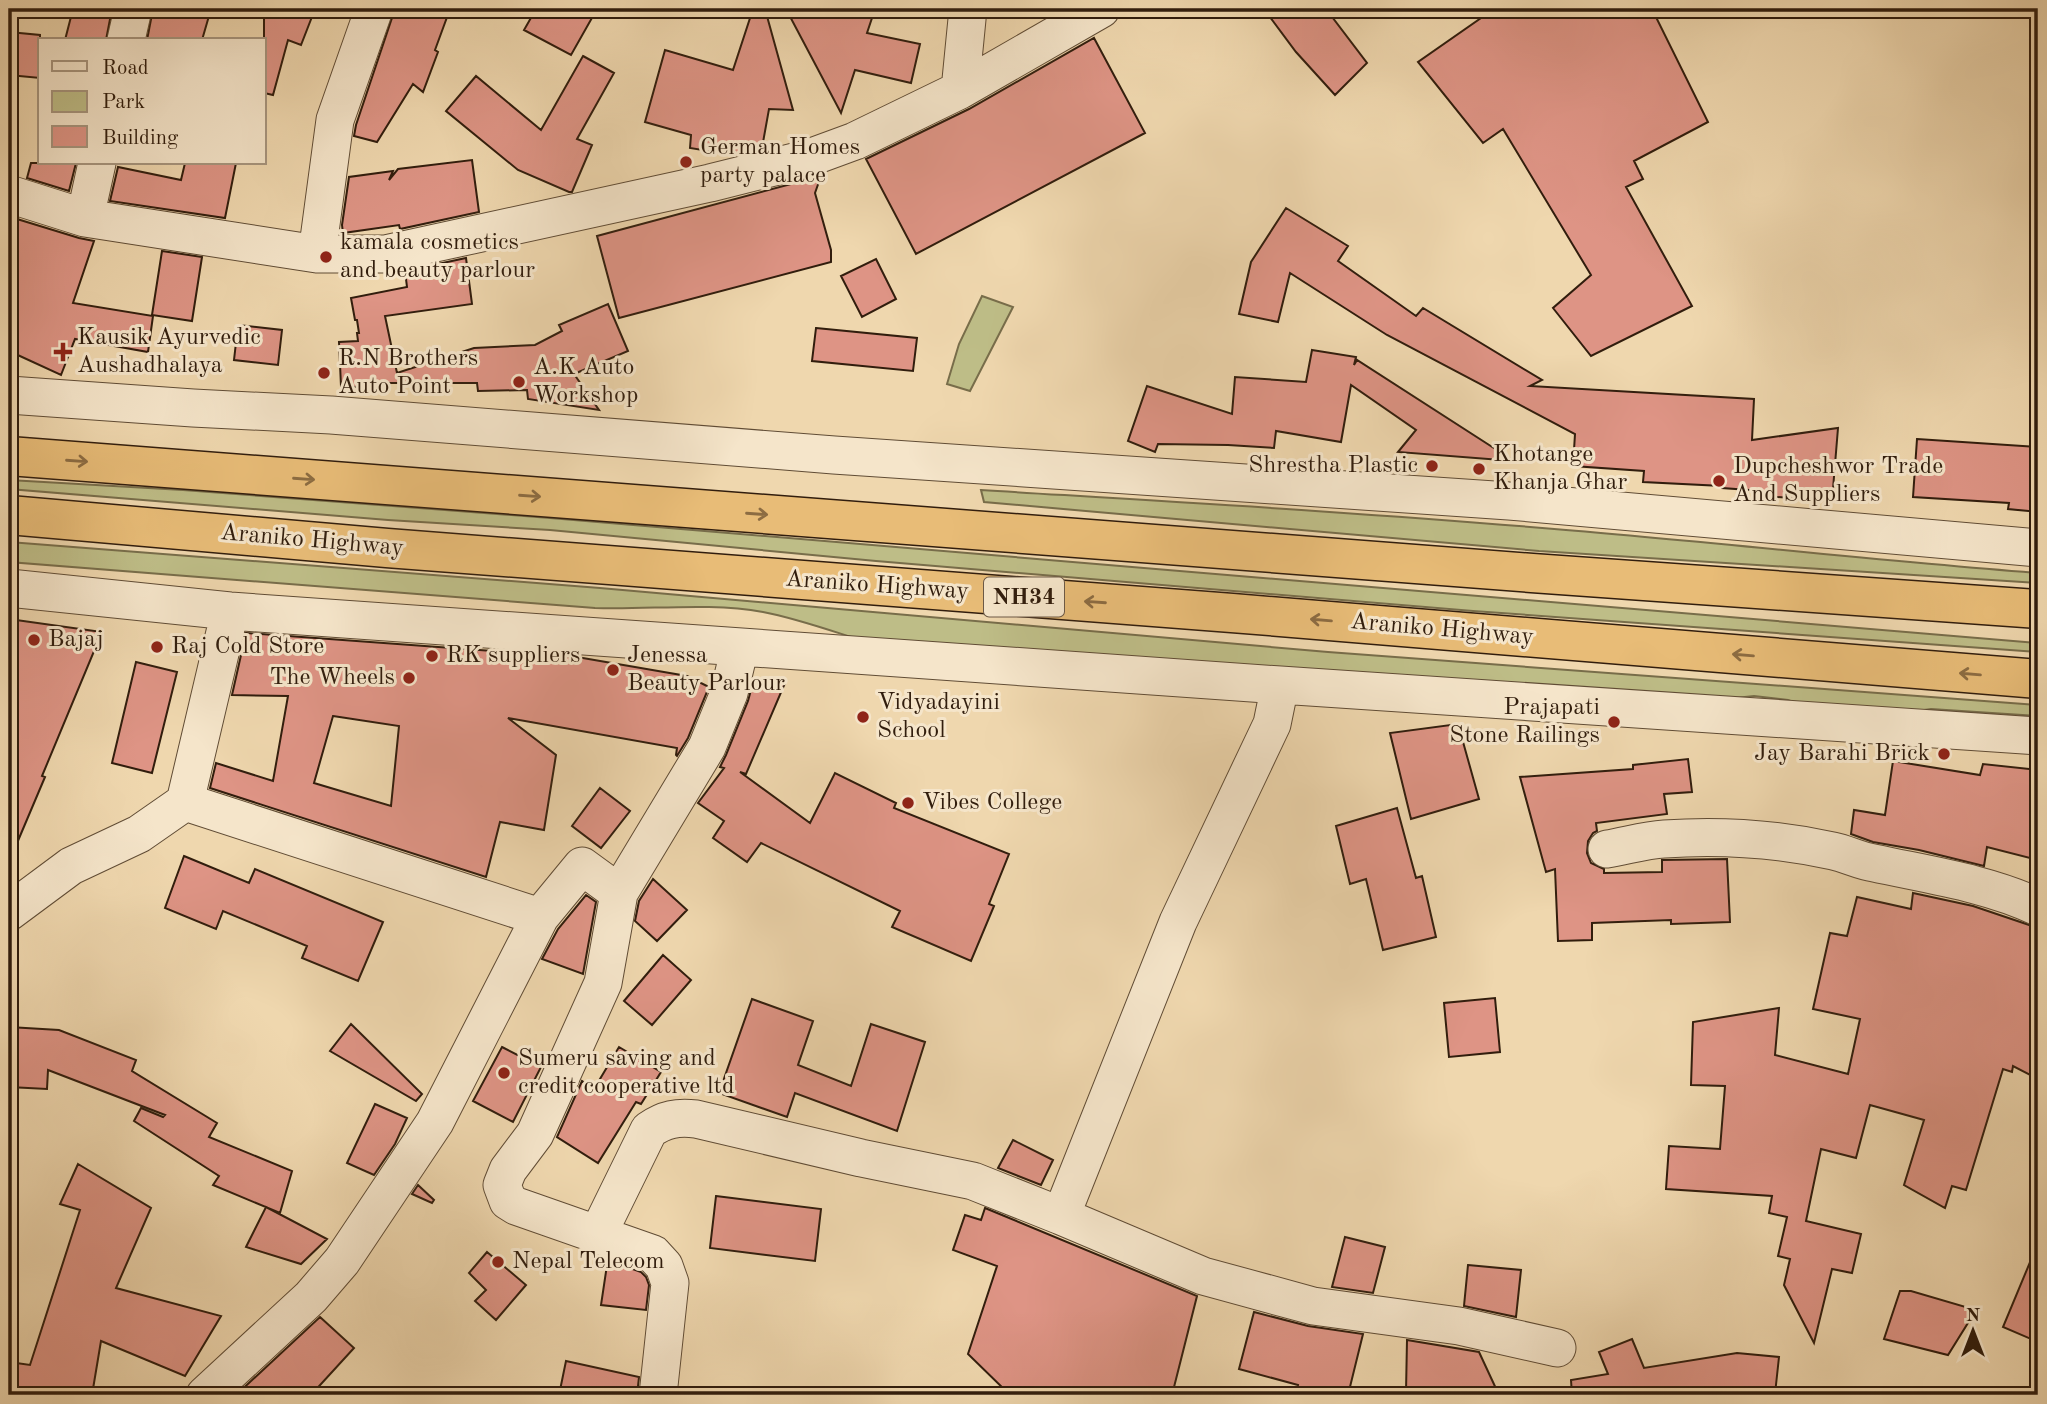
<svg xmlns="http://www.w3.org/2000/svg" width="2047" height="1404" viewBox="0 0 2047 1404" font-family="'Old Standard TT',serif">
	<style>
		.green { fill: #bebd87; stroke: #786d4a; stroke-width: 2 }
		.building { fill: #de9485; stroke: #311d0d; stroke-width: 2; fill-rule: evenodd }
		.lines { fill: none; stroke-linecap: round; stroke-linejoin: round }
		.minor-casing { stroke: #604c35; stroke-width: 39 }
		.highway-casing { stroke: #311d0d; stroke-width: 41 }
		.minor { stroke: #f5e5ca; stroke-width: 37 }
		.highway { stroke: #e8bc77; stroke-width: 38 }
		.oneway { stroke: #8c6c42 }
		.poi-dot { fill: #8f2418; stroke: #f5e5ca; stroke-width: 2.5 }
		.labels { text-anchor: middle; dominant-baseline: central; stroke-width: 6; stroke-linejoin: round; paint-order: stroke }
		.shield { fill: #f5e5ca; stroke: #6c5946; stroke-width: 2 }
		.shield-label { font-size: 23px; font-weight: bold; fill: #311d0d }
		.poi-label { font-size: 24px; fill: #311d0d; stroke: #f5e5ca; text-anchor: start }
		.street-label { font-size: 24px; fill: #311d0d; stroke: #f5e5ca }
	</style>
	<rect width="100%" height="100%" fill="#efd7ae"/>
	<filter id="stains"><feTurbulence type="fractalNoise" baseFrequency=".00286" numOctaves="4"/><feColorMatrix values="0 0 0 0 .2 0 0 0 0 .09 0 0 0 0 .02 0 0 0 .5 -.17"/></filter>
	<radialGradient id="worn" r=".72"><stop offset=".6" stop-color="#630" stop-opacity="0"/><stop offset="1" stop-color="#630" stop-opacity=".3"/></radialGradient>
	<path class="green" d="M 982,296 L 1013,307 L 970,391 L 947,384 L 959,344 Z
		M 9,480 L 183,490 L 550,518 L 2038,643 L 2038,652 L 1473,611 L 876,561 L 550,530 L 388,520 L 9,489 Z
		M 981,490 C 1176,502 1371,513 1566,530 C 1724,543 1881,561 2038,573 L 2038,583 L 1539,551 L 984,502 Z
		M 9,542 L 600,588 L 1328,652 L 2038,705 L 2038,716 L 1931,709 L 1890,715 L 1815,710 L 1788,700 L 1754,696 L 1699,702 L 873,644 C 837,633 800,619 763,612 C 708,602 650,610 595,608 L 9,562 Z"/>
	<path class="building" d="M 73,9 L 112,9 L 106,40 L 65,40 Z
		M 153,9 L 211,9 L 202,40 L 147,40 Z
		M 264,9 L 315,9 L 301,45 L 288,40 L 273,95 L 264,93 Z
		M 395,9 L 450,9 L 435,50 L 438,52 L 423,92 L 413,84 L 377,142 L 354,136 L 356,125 Z
		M 536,9 L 597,9 L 571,55 L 524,30 Z
		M 753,9 L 765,9 L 793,110 L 769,109 L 762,148 L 733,155 L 690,148 L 691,135 L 645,122 L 665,50 L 733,70 Z
		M 786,9 L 875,9 L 867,33 L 920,44 L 911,83 L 855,70 L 841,113 Z
		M 1264,9 L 1326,9 L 1367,63 L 1335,95 L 1296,52 Z
		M 1494,9 L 1652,9 L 1708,122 L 1634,161 L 1643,179 L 1626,187 L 1692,306 L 1591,356 L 1553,308 L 1591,275 L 1503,129 L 1483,143 L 1418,62 Z
		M 9,32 L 40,35 L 40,78 L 9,75 Z
		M 1094,38 L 1145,133 L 916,254 L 866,159 L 969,109 Z
		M 583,56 L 614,73 L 577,139 L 592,145 L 572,192 L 569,192 L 518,170 L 446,111 L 476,76 L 541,130 Z
		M 472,160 L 479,212 L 400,229 L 399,225 L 343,233 L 342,225 L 349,177 L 393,171 L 389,180 L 398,169 Z
		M 31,163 L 76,163 L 69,191 L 27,178 Z
		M 185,163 L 236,163 L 225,218 L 110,201 L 118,167 L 181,180 Z
		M 821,176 L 815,193 L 831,250 L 831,262 L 619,318 L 597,236 Z
		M 1286,208 L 1348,246 L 1338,261 L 1416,316 L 1423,308 L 1542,380 L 1530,386 L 1754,399 L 1752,440 L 1838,428 L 1832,501 L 1764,496 L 1763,491 L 1722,488 L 1722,486 L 1643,482 L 1644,471 L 1573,466 L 1575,434 L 1387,335 L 1290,273 L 1278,322 L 1239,314 L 1251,262 Z
		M 17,219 L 79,238 L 94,241 L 73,303 L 153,316 L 148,352 L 75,339 L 61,375 L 9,351 L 9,252 Z
		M 162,251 L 202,257 L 192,321 L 152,315 Z
		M 466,258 L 472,304 L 385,316 L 397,373 L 474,348 L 535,345 L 562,331 L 559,325 L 608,304 L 628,351 L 574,374 L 599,410 L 528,399 L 527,390 L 478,391 L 477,383 L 388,383 L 388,389 L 341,386 L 339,342 L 358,341 L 357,333 L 359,333 L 357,320 L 355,320 L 351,298 L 407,287 L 405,271 Z
		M 876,259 L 896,299 L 862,317 L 841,276 Z
		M 238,325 L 282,330 L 278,365 L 234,360 Z
		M 816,328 L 917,338 L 913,371 L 812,361 Z
		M 1312,350 L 1356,357 L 1354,365 L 1357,360 L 1514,461 L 1398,452 L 1416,430 L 1351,385 L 1341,442 L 1276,431 L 1274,448 L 1228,445 L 1158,444 L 1155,452 L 1128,441 L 1147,386 L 1232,414 L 1235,377 L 1306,382 Z
		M 1917,439 L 2038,447 L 2038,512 L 2008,509 L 2009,503 L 1913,497 Z
		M 9,619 L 102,632 L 42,776 L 45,777 L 9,862 Z
		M 246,633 L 577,657 L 687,676 L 709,687 L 688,738 L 677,756 L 676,755 L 677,748 L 508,718 L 556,755 L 544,830 L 500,822 L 486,877 L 210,788 L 216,763 L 273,781 L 288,696 L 232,695 ZM 333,716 L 399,726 L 391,806 L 314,783 Z
		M 136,662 L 177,672 L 152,773 L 112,763 Z
		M 754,679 L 785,683 L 746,774 L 740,772 L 810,823 L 835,773 L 896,803 L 894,808 L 1009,854 L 989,904 L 994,906 L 971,961 L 892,927 L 900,911 L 761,843 L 747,862 L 713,838 L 724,821 L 698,803 L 724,768 L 720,767 L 726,755 L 748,701 Z
		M 1458,724 L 1479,799 L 1411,819 L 1390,733 Z
		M 1688,759 L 1692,792 L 1664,794 L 1667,814 L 1596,823 L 1597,831 L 1593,833 L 1588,841 L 1587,853 L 1591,863 L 1604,869 L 1604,873 L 1662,872 L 1662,860 L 1727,859 L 1730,922 L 1671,924 L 1671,920 L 1592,923 L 1592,940 L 1558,941 L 1555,869 L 1546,872 L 1520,777 L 1633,769 L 1633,765 Z
		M 1893,761 L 1980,775 L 1983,764 L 2038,770 L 2038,860 L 1987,847 L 1984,866 L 1919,850 L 1873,842 L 1851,834 L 1854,810 L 1885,815 Z
		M 600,788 L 630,811 L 601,848 L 572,826 Z
		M 1397,808 L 1416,878 L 1422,876 L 1436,937 L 1383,950 L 1366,879 L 1350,884 L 1336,826 Z
		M 184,856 L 249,883 L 255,869 L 383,922 L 358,981 L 302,958 L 307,946 L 223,911 L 216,929 L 165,908 Z
		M 653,879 L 687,910 L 657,941 L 635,921 L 639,901 Z
		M 1913,893 L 1973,906 L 2038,928 L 2038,1079 L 2013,1066 L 2012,1072 L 2003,1069 L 1966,1190 L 1952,1186 L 1945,1208 L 1904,1185 L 1924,1120 L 1870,1105 L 1856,1158 L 1821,1149 L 1806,1221 L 1861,1234 L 1852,1273 L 1832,1269 L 1814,1343 L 1784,1285 L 1790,1259 L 1778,1256 L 1787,1217 L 1769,1213 L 1772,1196 L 1666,1189 L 1669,1146 L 1720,1149 L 1725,1086 L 1691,1085 L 1693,1022 L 1779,1008 L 1775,1055 L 1848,1074 L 1860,1019 L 1813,1009 L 1830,933 L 1847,936 L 1857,897 L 1911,909 Z
		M 586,895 L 596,902 L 583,974 L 542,959 L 558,929 Z
		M 663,955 L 691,980 L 652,1025 L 624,1001 Z
		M 1495,998 L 1500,1052 L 1449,1057 L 1444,1003 Z
		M 752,999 L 813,1021 L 798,1065 L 851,1086 L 871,1024 L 925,1042 L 897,1131 L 795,1093 L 787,1117 L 719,1093 Z
		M 351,1024 L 422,1094 L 416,1101 L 330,1051 Z
		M 9,1027 L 59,1030 L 136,1060 L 132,1071 L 217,1123 L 209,1137 L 292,1171 L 280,1213 L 213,1185 L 219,1176 L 134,1121 L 141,1108 L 163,1117 L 165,1115 L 48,1070 L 47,1089 L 9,1087 Z
		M 502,1047 L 541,1067 L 513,1122 L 473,1101 Z
		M 619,1047 L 661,1072 L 641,1104 L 636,1102 L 598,1163 L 557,1137 L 582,1081 L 594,1089 Z
		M 375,1104 L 407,1118 L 395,1144 L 374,1175 L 347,1163 Z
		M 1013,1140 L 1053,1160 L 1041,1185 L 998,1168 Z
		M 78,1164 L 151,1208 L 116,1288 L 221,1316 L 185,1376 L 101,1341 L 92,1395 L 9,1395 L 9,1362 L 30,1365 L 80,1210 L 60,1204 Z
		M 418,1185 L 434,1200 L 432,1203 L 412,1194 Z
		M 716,1196 L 821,1209 L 815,1261 L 710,1248 Z
		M 266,1207 L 327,1239 L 301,1264 L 246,1247 Z
		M 985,1208 L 1197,1296 L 1172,1395 L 1010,1395 L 968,1354 L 997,1266 L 953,1250 L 965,1215 L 981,1220 Z
		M 1345,1237 L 1385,1247 L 1373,1293 L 1332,1287 Z
		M 2038,1243 L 2038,1342 L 2003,1327 Z
		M 487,1252 L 526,1285 L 496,1320 L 475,1301 L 486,1290 L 469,1273 Z
		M 607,1265 L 627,1267 L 641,1272 L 646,1277 L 649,1285 L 646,1310 L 601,1305 Z
		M 1468,1265 L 1521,1270 L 1516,1317 L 1464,1306 Z
		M 1900,1291 L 1911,1291 L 1976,1310 L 1948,1355 L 1884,1339 Z
		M 1254,1312 L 1308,1326 L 1363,1334 L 1348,1395 L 1296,1395 L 1298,1385 L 1239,1369 Z
		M 320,1317 L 354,1348 L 311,1395 L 236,1395 Z
		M 1632,1339 L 1644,1368 L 1737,1353 L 1779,1357 L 1775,1394 L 1714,1388 L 1669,1395 L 1572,1395 L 1571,1380 L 1608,1374 L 1599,1352 Z
		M 1407,1340 L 1479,1352 L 1499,1395 L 1406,1392 Z
		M 566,1361 L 639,1377 L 637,1395 L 559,1395 Z"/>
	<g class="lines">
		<g class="minor-casing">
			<path id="minor" d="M 126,40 L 133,9
				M 960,90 L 968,9
				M 9,194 L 85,218 L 317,254 L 385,254 L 710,183 L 806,159 L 855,141 L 960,90 L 1101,9
				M 85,218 L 97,163
				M 317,254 L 335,120 L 374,9
				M 9,395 L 193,408 L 331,415 L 834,455 L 1509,501 L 2038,548
				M 9,588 L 230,611 L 1280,685 L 2038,736
				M 1280,685 L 1272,724 L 1178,922 L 1061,1216 L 1203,1276 L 1313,1306 L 1459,1326 L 1557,1348
				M 185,802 L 540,917
				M 185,802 L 230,611
				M 1607,849 C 1626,846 1645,840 1664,839 C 1720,835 1778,839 1833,851 C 1847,854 1860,861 1874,863 C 1929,875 1987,883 2038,907
				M 619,893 L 603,983 L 535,1134 L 508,1170 L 502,1185 L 508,1201 L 516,1206 L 653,1254 L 664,1266 L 670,1283 L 658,1395
				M 9,912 L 71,866 L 139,834 L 185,802
				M 597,1236 L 649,1130 C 665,1119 677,1117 696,1119 L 861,1158 L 973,1181 L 1061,1216
				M 205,1395 L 311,1297 L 342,1261 L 435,1122 L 540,917 L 582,866 L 619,893 L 707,747 L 729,693 L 740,647"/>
		</g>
		<g class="highway-casing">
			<path id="highway" d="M 9,456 L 1532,573 L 2038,609
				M 9,515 L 387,548 L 1232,613 L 2038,679"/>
		</g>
		<use href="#minor" class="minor"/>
		<use href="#highway" class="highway"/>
	</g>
	<defs><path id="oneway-shaft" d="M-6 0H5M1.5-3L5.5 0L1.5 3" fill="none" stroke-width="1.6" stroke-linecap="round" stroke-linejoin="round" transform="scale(1.75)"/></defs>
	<g class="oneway">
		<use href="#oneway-shaft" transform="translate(77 461) rotate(4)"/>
		<use href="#oneway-shaft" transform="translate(304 479) rotate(4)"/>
		<use href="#oneway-shaft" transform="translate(530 496) rotate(4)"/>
		<use href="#oneway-shaft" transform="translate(757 514) rotate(4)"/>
		<use href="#oneway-shaft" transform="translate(1095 602) rotate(-176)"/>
		<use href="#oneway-shaft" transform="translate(1321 620) rotate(-175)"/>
		<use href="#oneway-shaft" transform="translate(1743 655) rotate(-175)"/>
		<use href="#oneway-shaft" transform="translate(1970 674) rotate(-175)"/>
	</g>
	<g class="poi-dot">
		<circle cx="686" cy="162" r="7"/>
		<circle cx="326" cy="257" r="7"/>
		<path d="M59.5 341.5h7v7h7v7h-7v7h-7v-7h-7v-7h7z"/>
		<circle cx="324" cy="373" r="7"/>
		<circle cx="519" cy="382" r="7"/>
		<circle cx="1432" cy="466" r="7"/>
		<circle cx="1479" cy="469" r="7"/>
		<circle cx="1719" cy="481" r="7"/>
		<circle cx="34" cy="640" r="7"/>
		<circle cx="157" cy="647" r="7"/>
		<circle cx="432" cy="656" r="7"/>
		<circle cx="613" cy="670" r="7"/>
		<circle cx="409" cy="678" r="7"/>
		<circle cx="863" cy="717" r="7"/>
		<circle cx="1614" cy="722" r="7"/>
		<circle cx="1944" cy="754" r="7"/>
		<circle cx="908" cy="803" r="7"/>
		<circle cx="504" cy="1073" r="7"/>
		<circle cx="498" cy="1262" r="7"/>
	</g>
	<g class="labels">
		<rect class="shield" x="984" y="577.5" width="80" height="39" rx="5"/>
		<g class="shield-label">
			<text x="1024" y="597">NH34</text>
		</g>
		<g class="poi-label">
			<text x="700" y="148">German Homes<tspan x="700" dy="28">party palace</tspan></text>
			<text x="340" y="243">kamala cosmetics<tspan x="340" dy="28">and beauty parlour</tspan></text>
			<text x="77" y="338">Kausik Ayurvedic<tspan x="77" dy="28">Aushadhalaya</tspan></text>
			<text x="338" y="359">R.N Brothers<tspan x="338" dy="28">Auto Point</tspan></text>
			<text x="533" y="368">A.K Auto<tspan x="533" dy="28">Workshop</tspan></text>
			<text x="1493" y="455">Khotange<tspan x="1493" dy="28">Khanja Ghar</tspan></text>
			<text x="1418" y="466" text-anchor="end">Shrestha Plastic</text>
			<text x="1733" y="467">Dupcheshwor Trade<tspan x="1733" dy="28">And Suppliers</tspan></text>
			<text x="48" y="640">Bajaj</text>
			<text x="171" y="647">Raj Cold Store</text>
			<text x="446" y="656">RK suppliers</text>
			<text x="627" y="656">Jenessa<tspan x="627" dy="28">Beauty Parlour</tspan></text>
			<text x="395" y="678" text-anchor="end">The Wheels</text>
			<text x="877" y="703">Vidyadayini<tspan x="877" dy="28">School</tspan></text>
			<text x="1600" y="708" text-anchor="end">Prajapati<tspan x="1600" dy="28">Stone Railings</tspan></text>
			<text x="1930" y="754" text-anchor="end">Jay Barahi Brick</text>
			<text x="922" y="803">Vibes College</text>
			<text x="518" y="1059">Sumeru saving and<tspan x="518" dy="28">credit cooperative ltd</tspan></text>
			<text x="512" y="1262">Nepal Telecom</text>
		</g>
		<g class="street-label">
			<text transform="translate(312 541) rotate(5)">Araniko Highway</text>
			<text transform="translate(877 586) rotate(4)">Araniko Highway</text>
			<text transform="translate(1442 630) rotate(5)">Araniko Highway</text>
		</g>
	</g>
	<rect width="2047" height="1404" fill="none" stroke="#efd7ae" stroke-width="35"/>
	<rect x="10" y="10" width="2026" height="1383" fill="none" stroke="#311d0d" stroke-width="3.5"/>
	<rect x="18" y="18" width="2012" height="1369" fill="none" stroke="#311d0d" stroke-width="2"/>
	<rect x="38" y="38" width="228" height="126" fill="#f5e5ca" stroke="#a7957e" stroke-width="2"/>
	<rect x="52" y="61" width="35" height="10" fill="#f5e5ca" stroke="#a7957e" stroke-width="2"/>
	<text x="102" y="74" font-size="21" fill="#311d0d">Road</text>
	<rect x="52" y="91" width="35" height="21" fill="#bebd87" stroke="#a7957e" stroke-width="2"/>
	<text x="102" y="108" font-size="21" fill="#311d0d">Park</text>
	<rect x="52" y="126" width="35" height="21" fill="#de9485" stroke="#a7957e" stroke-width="2"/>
	<text x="102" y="144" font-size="21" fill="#311d0d">Building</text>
	<g transform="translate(1973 1331)" stroke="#f5e5ca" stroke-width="5" paint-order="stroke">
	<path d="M0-5L12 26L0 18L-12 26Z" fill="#311d0d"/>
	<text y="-10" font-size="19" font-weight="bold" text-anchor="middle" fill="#311d0d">N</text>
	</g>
	<rect width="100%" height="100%" filter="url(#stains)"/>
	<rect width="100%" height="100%" fill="url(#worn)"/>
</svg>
